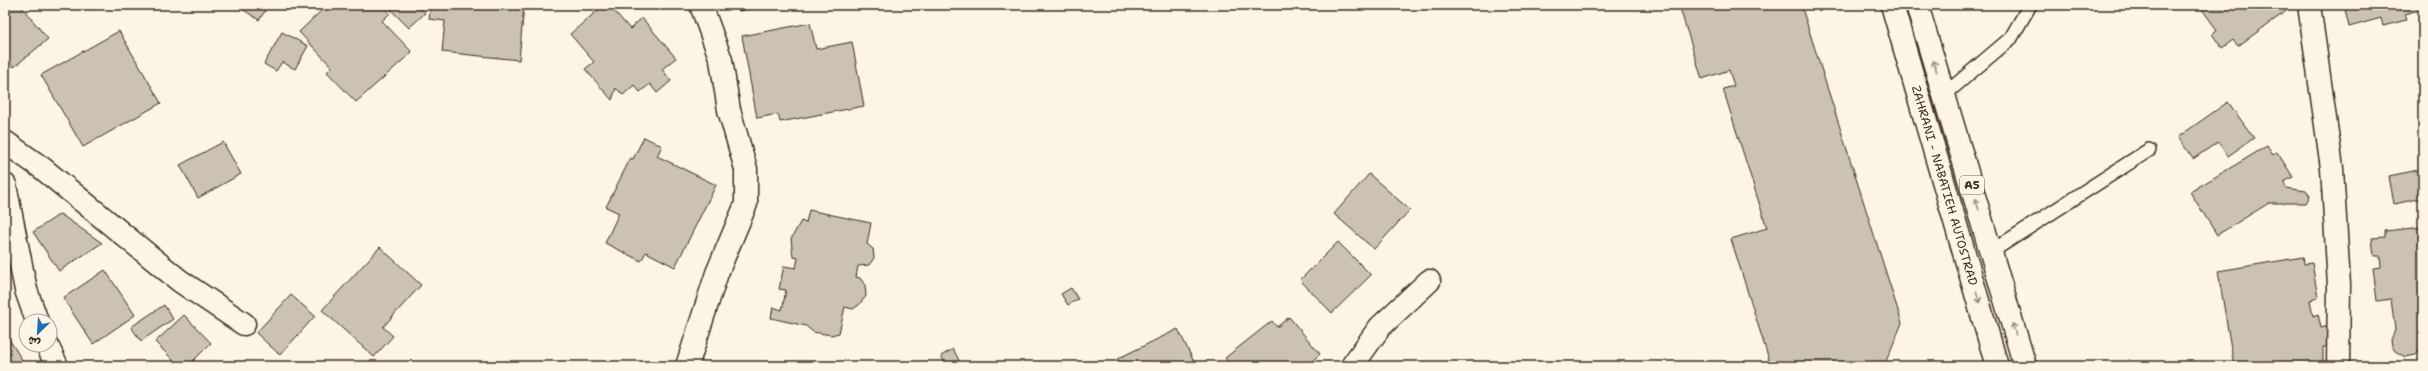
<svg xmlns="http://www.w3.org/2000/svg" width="2428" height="371" viewBox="0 0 2428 371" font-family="'Shantell Sans','Playpen Sans Arabic',sans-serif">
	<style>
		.building { fill: #ccc2b3; stroke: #3b2a1e }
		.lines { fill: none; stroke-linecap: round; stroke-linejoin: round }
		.lane-casing { stroke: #3b2a1e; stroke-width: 16 }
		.street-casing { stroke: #3b2a1e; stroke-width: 25 }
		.highway-casing { stroke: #3b2a1e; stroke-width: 25 }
		.lane { stroke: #fcf5e5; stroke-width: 13 }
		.street { stroke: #fcf5e5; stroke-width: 22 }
		.highway { stroke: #fcf5e5; stroke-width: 22 }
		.oneway { stroke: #9c9082 }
		.labels { text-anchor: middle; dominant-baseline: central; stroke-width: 3; stroke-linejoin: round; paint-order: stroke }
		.shield { fill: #fcf5e5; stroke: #75675a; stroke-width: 1 }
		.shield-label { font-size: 11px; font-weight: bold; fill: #3b2a1e }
		.street-label { font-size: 12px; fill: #3b2a1e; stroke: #fcf5e5 }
	</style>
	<rect width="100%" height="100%" fill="#fcf5e5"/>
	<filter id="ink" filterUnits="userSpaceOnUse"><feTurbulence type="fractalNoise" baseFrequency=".025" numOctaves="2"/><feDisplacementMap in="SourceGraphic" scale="8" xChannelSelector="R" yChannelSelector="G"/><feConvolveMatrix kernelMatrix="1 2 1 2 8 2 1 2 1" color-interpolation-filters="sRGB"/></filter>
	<g filter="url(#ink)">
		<path class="building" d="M 5,5 L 20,5 L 48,39 L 14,67 L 5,57 Z
			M 236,5 L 269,5 L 259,20 Z
			M 327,5 L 383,5 L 390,13 L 382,21 L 412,52 L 356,102 L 327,72 L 332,67 L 299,32 Z
			M 395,5 L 418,5 L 425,13 L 409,28 L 390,9 Z
			M 431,5 L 524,5 L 519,60 L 442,52 L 445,21 L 429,19 Z
			M 604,5 L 609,5 L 630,29 L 642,18 L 676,58 L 662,69 L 671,81 L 657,93 L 650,84 L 640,92 L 634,85 L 623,95 L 616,88 L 612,100 L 585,69 L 594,62 L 570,34 Z
			M 738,5 L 771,5 L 739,11 Z
			M 1679,5 L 1801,5 L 1902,323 L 1884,366 L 1771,366 L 1731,239 L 1767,228 L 1723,89 L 1734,86 L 1729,70 L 1702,79 Z
			M 2199,5 L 2286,5 L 2289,9 L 2238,46 L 2233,40 L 2222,48 L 2212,34 L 2217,30 Z
			M 2344,5 L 2423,5 L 2423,9 L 2404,14 L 2406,20 L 2383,26 L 2381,18 L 2349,27 Z
			M 810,23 L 816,49 L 852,42 L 864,106 L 780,122 L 778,114 L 757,118 L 742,36 Z
			M 119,31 L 161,103 L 83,147 L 41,75 Z
			M 282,32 L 308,46 L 295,69 L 282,62 L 276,71 L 264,64 Z
			M 2228,102 L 2254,138 L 2228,156 L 2218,142 L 2193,159 L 2178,137 Z
			M 644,137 L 662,146 L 657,156 L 716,185 L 675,267 L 646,252 L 641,261 L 605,243 L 619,213 L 606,207 L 628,163 L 631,158 L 633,159 Z
			M 223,142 L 241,174 L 198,198 L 180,165 Z
			M 2267,146 L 2273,155 L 2277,152 L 2293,177 L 2284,182 L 2286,188 L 2306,191 L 2310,196 L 2306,203 L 2269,203 L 2217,235 L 2190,192 Z
			M 2423,169 L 2423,198 L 2394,204 L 2389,176 Z
			M 1369,174 L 1410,210 L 1374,249 L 1334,214 Z
			M 809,210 L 871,223 L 867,244 L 873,249 L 874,258 L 869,265 L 858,266 L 856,277 L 860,278 L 865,285 L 866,296 L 859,305 L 853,309 L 845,307 L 839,333 L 831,335 L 813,332 L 806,326 L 771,318 L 773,307 L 782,310 L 786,290 L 779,289 L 784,266 L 796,268 L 798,258 L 793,257 L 791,239 L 801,221 L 806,223 Z
			M 60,214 L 102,243 L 59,271 L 33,232 Z
			M 2423,227 L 2423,347 L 2416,355 L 2405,357 L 2395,351 L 2392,346 L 2391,340 L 2395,330 L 2391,299 L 2377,301 L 2373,268 L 2381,267 L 2380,256 L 2374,256 L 2372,238 L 2385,237 L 2385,231 Z
			M 1338,242 L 1371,275 L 1332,313 L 1300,280 Z
			M 380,247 L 421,285 L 383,327 L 393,336 L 374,357 L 322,310 Z
			M 2303,257 L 2304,264 L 2312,263 L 2318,298 L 2310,300 L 2313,316 L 2318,314 L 2321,328 L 2328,326 L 2328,347 L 2323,347 L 2323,366 L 2234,366 L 2218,271 Z
			M 105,270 L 135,315 L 93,344 L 63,298 Z
			M 1071,288 L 1078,299 L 1068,305 L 1061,294 Z
			M 291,295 L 315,316 L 280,355 L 256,333 Z
			M 164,305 L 173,319 L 141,341 L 131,327 Z
			M 184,315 L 211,343 L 188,366 L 179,366 L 155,342 Z
			M 1289,317 L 1320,354 L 1306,366 L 1232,366 L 1225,358 L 1272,321 L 1277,327 Z
			M 1178,329 L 1195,364 L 1191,366 L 1121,366 L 1117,359 Z
			M 5,333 L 26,366 L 5,366 Z
			M 953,349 L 961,364 L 947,366 L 941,356 Z"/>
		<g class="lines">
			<g class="lane-casing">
				<path id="lane" d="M 1944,95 L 2011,38 L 2030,5
					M 1992,251 L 2149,150"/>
			</g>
			<g class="street-casing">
				<path id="street" d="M 2309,5 L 2332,168 L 2339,285 L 2338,366
					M 5,142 L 42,168 L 180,281 L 244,324
					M 5,185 L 26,290 L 37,321
					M 47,345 L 57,366
					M 687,366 L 717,273 L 746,204 L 746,169 L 729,110 L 721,60 L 701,5
					M 1352,366 L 1380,327 L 1429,281"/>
			</g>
			<g class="highway-casing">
				<g id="highway">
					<path id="s1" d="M 1892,5 L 1997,366"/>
					<path d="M 1917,5 L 2025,366"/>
				</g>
			</g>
			<use href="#lane" class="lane"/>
			<use href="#street" class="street"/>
			<use href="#highway" class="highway"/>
		</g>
		<defs><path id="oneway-shaft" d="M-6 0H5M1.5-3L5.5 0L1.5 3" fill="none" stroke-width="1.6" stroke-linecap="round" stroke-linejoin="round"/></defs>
		<g class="oneway">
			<use href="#oneway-shaft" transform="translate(1935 66) rotate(-106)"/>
			<use href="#oneway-shaft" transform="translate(1977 204) rotate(-107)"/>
			<use href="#oneway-shaft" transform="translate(1978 297) rotate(74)"/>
			<use href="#oneway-shaft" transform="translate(2014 329) rotate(-106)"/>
		</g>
	</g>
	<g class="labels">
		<rect class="shield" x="1960" y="176" width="24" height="18" rx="3"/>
		<g class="shield-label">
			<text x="1972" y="185">A5</text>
		</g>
		<g class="street-label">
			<text stroke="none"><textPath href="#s1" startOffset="188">ZAHRANI - NABATIEH AUTOSTRAD</textPath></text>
		</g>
	</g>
	<rect width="2428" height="371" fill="none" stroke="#fcf5e5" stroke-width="20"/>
	<rect x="10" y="10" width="2408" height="351" fill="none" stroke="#3b2a1e" stroke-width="1.5" filter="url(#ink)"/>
	<g transform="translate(38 333) rotate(205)"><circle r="19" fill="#fcf5e5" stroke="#afa495"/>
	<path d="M0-3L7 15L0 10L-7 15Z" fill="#1f6fb2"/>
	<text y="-6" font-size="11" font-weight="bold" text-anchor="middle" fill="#3b2a1e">ش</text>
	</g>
</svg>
